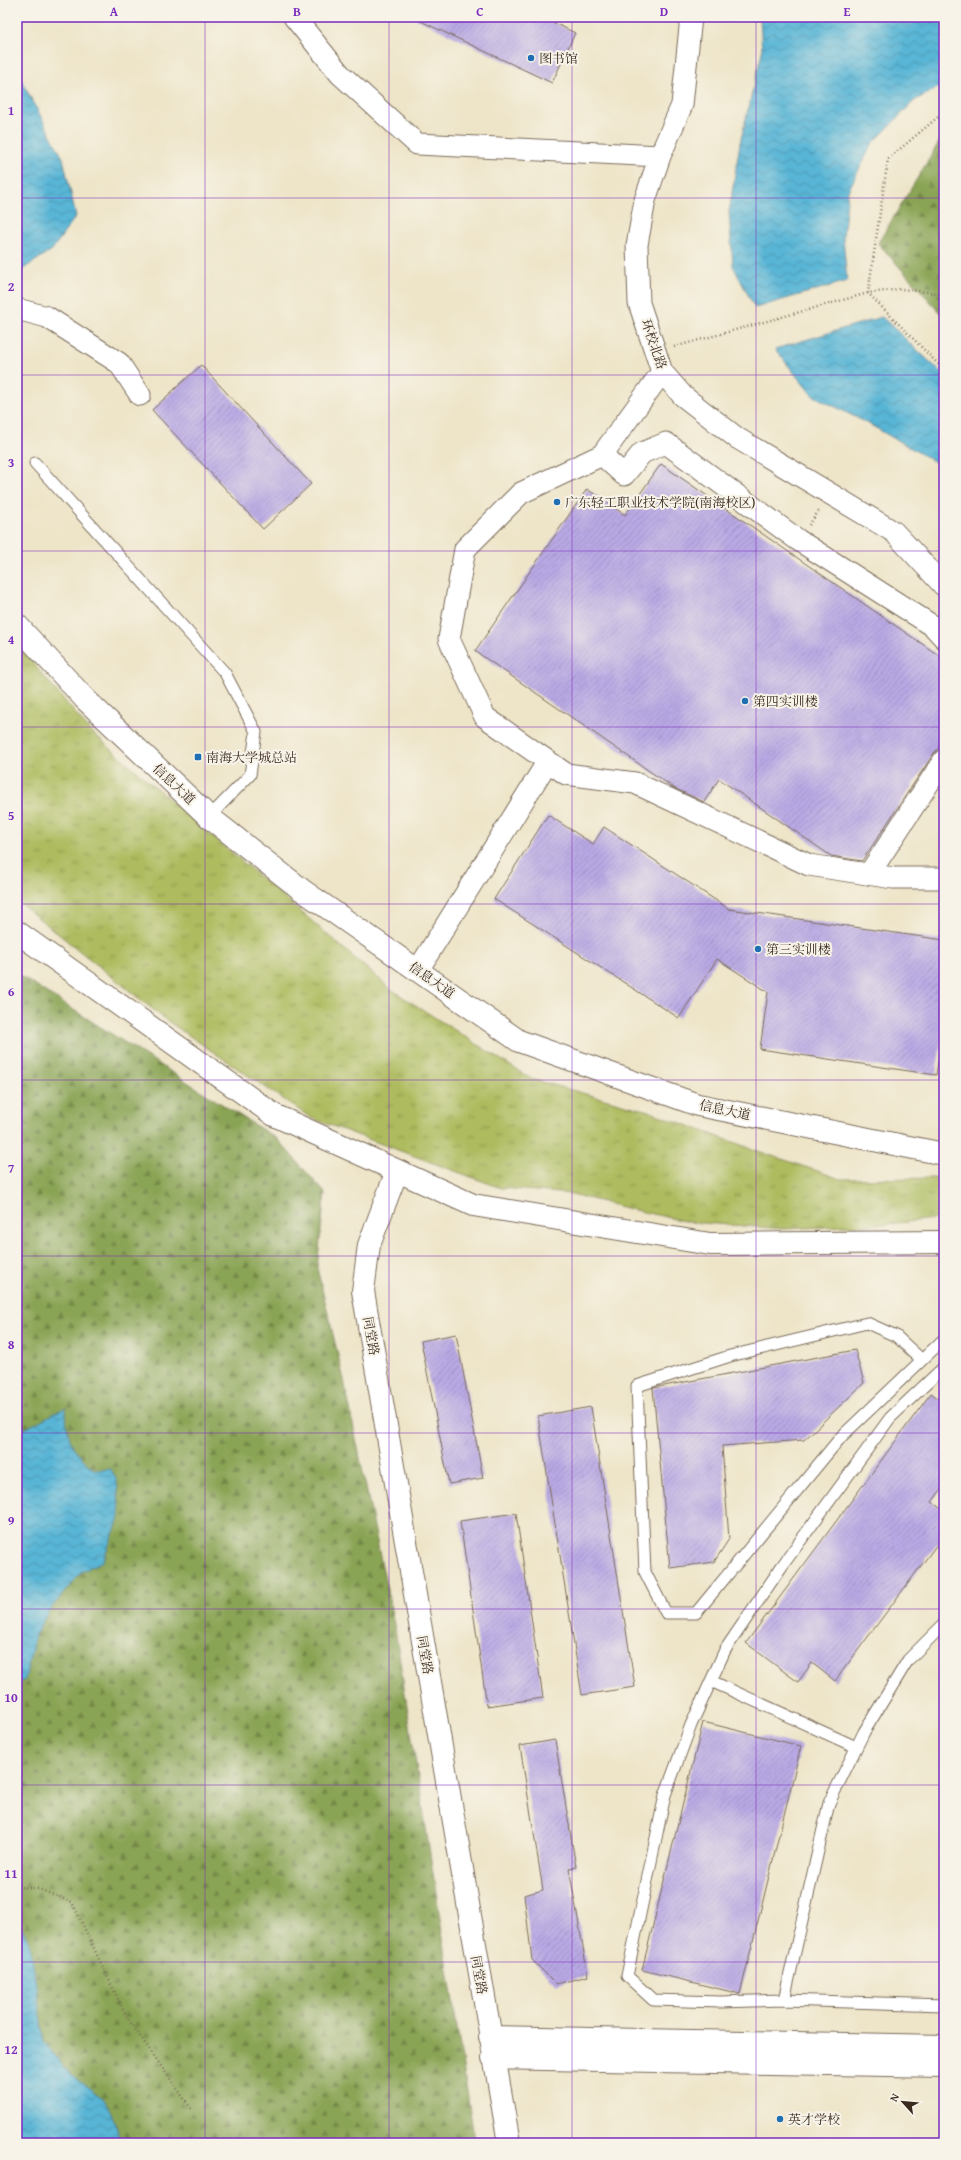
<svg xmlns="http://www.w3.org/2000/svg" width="961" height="2160" viewBox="0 0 961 2160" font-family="'Gentium Book Plus','Noto Serif SC',serif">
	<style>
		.grass { fill: url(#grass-tufts); stroke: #74733e }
		.forest { fill: url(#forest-firs); stroke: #62673a }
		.water { fill: url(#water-waves); stroke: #4a707a }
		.building { fill: url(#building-hatch) }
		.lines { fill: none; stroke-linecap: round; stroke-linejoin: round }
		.service-casing { stroke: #7a6b5a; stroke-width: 13 }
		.minor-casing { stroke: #7a6b5a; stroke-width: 23 }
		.tertiary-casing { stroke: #7a6b5a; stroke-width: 24 }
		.secondary-casing { stroke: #7a6b5a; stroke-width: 24 }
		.path { stroke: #7a6b5a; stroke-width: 2.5; stroke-dasharray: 1 3; stroke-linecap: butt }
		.service { stroke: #fff; stroke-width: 11 }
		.minor { stroke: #fff; stroke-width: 21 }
		.tertiary { stroke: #fff; stroke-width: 22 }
		.secondary { stroke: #fff; stroke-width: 22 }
		.grid { fill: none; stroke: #7b2cbf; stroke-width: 1; stroke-opacity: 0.55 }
		.poi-dot { fill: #1f6fb2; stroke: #f7f3e8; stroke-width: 1.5 }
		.labels { text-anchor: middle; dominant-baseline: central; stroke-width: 4; stroke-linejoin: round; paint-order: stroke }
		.poi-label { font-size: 13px; fill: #3b2a1e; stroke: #f7f3e8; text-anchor: start }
		.street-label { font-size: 13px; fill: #3b2a1e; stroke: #f7f3e8 }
		.neatline { fill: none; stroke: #7b2cbf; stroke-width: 1.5 }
		.grid-label { font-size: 13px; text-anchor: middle; font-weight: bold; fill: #7b2cbf }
	</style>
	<defs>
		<pattern id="grass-tufts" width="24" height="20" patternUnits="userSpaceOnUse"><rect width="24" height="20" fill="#aebc5e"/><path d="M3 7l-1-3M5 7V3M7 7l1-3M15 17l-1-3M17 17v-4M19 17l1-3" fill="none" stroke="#8f994d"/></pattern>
		<pattern id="forest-firs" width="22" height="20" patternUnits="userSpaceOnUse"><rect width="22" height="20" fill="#8aa455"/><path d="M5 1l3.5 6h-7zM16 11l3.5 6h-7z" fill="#728646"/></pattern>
		<pattern id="water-waves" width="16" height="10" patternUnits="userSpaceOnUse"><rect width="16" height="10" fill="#58b5d6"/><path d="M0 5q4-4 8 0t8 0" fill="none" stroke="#4a93ad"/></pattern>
		<pattern id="building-hatch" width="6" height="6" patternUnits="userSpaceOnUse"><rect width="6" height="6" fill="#b9a9e5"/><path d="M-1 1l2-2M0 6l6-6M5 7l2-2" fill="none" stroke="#988ab9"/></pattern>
	</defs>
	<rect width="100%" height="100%" fill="#f7f3e8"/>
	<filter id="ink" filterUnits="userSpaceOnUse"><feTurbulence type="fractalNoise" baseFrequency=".025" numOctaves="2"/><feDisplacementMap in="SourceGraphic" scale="8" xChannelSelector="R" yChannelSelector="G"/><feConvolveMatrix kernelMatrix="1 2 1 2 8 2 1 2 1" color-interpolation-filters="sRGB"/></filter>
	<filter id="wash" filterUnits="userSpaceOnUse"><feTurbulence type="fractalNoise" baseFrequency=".012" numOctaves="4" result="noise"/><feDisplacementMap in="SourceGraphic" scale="16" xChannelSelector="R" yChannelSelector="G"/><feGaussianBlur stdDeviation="0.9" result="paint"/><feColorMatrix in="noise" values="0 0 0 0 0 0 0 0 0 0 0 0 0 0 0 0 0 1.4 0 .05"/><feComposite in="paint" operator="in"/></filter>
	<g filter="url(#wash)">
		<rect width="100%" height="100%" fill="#eee5c9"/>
		<path class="grass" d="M 17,644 L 90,731 L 392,990 L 531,1079 L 648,1111 L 752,1149 L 841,1179 L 944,1178 L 944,1218 L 888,1224 L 784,1229 L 689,1222 L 630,1209 L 572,1194 L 501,1188 L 311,1118 L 166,1020 L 17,901 Z"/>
		<path class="forest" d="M 944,134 L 944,317 L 878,243 Z
			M 17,974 L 277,1139 L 325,1193 L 317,1268 L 344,1380 L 395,1629 L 475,2143 L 17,2143 Z"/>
		<path class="water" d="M 760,17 L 944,17 L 944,84 L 914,101 L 872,144 L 848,191 L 843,237 L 847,281 L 755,308 L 733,266 L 729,212 L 740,143 L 762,52 Z
			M 17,72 L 63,158 L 76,216 L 52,250 L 17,273 Z
			M 882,317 L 944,375 L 944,467 L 867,423 L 812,395 L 775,349 Z
			M 66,1407 C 66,1439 71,1450 95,1470 L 111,1469 L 117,1481 L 120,1516 L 103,1561 L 81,1572 L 49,1611 L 35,1635 L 25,1680 L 17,1684 L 17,1433 Z
			M 17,1919 L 30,1943 L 44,2042 L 70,2074 L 104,2099 L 116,2124 L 120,2143 L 17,2143 Z"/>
		<g id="blocks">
			<path class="building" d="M 412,17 L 542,17 L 575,33 L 552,83 Z
				M 201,365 L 311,484 L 263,529 L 152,410 Z
				M 661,464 L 944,659 L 944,742 L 934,753 L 862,861 L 831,856 L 719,779 L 704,802 L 674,788 L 475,651 L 587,489 L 625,515 Z
				M 548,815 L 593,844 L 604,827 L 729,909 L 944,940 L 944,1022 L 936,1075 L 760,1049 L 768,992 L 717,959 L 679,1018 L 494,899 Z
				M 456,1334 L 483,1478 L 449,1484 L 421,1341 Z
				M 855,1350 L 864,1383 L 804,1440 L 722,1446 L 729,1539 L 714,1562 L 670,1568 L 653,1388 Z
				M 931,1393 L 944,1403 L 944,1486 L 932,1502 L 944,1511 L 944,1535 L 835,1681 L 812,1663 L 798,1682 L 746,1643 Z
				M 591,1407 L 635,1687 L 582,1695 L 538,1416 Z
				M 516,1513 L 543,1698 L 487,1706 L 460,1521 Z
				M 703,1722 L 801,1746 L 740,1994 L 642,1970 Z
				M 555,1740 L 576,1867 L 569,1868 L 588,1976 L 556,1984 L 532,1960 L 524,1895 L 543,1890 L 520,1746 Z"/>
		</g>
	</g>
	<g filter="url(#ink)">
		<use href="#blocks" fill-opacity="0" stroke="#7a6b5a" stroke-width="1"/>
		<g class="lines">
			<g class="service-casing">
				<path id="service" d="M 35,463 L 225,673 L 256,732 L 250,775 L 209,817
					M 922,1360 L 896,1336 L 867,1323 L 730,1356 L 637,1386 L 645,1572 L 666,1613 L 696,1613 L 841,1437 L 944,1339
					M 944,1367 L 890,1418 L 782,1566 L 725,1650 L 691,1725 L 665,1795 L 627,1976 L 653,2000 L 720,2002 L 784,2000 L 829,1803 L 864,1732 L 908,1660 L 944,1624
					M 711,1681 L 856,1747
					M 784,2000 L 944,2005"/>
			</g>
			<g class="minor-casing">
				<path id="minor" d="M 294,17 L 340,74 L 417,144 L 660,156
					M 691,17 L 682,105 L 660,156 L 645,200 L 637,245 L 639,303 L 662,372 L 683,396 L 737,438 L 894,532 L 944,586
					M 17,309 L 47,317 L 119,363 L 140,395
					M 662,372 L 602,455 L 521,493 L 465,549 L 449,639 L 485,717 L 566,774 L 635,783 L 809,865 L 893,878 L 944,878
					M 602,455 L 624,475 L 642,453 L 666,443 L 798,540 L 933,626 L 944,638
					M 869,874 L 944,760
					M 418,970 L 548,761"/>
			</g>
			<g class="tertiary-casing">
				<path id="tertiary" d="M 397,1171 L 369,1245 L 363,1291 L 509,2143
					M 490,2037 L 944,2046
					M 493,2058 L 944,2066"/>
			</g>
			<g class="secondary-casing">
				<path id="secondary" d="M 17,625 L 85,699 L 209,817 L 302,890 L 519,1041 L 698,1105 L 944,1154
					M 17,932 L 274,1115 L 473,1205 L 710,1244 L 944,1242"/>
			</g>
			<path class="path" d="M 944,112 L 888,159 L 868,293 L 944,370
				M 674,347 L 868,293 L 902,289 L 944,294
				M 809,525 L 820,509
				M 17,1887 L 39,1889 L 72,1902 L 126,2016 L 192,2110"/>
			<use href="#service" class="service"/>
			<use href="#minor" class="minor"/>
			<use href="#tertiary" class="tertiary"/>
			<use href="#secondary" class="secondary"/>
		</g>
	</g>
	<path class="grid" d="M 205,17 L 205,2143M 389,17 L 389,2143M 572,17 L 572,2143M 756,17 L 756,2143M 17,198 L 944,198M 17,375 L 944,375M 17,551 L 944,551M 17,727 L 944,727M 17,904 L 944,904M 17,1080 L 944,1080M 17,1256 L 944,1256M 17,1433 L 944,1433M 17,1609 L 944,1609M 17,1785 L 944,1785M 17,1962 L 944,1962"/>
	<g class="poi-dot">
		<circle cx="531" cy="58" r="4"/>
		<circle cx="557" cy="502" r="4"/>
		<circle cx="745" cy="701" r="4"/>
		<rect x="194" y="753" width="8" height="8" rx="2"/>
		<circle cx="758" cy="949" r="4"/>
		<circle cx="780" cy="2119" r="4"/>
	</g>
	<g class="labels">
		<g class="poi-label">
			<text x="539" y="58">图书馆</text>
			<text x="565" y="502">广东轻工职业技术学院(南海校区)</text>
			<text x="753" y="701">第四实训楼</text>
			<text x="206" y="757">南海大学城总站</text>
			<text x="766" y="949">第三实训楼</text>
			<text x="788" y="2119">英才学校</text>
		</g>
		<g class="street-label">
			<text transform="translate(654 344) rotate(71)">环校北路</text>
			<text transform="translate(174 784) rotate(43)">信息大道</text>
			<text transform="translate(432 980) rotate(35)">信息大道</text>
			<text transform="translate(725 1110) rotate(12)">信息大道</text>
			<text transform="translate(371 1336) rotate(80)">同堂路</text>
			<text transform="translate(425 1655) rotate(80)">同堂路</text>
			<text transform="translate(479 1975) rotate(80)">同堂路</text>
		</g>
	</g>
	<rect width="961" height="2160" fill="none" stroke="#f7f3e8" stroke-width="44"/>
	<g transform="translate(903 2102) rotate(297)" stroke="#f7f3e8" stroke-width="3" paint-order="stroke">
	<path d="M0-3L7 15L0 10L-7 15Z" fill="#3b2a1e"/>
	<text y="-6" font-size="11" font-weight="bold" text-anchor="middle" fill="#3b2a1e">N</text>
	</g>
	<rect x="22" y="22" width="917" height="2116" class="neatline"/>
	<g class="grid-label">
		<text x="114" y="16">A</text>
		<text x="297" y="16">B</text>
		<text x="480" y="16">C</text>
		<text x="664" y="16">D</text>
		<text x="847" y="16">E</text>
		<text x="11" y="115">1</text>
		<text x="11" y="291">2</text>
		<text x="11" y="467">3</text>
		<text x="11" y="644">4</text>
		<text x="11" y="820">5</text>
		<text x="11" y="996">6</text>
		<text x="11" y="1173">7</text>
		<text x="11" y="1349">8</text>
		<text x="11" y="1525">9</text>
		<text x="11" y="1702">10</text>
		<text x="11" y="1878">11</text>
		<text x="11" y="2054">12</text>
	</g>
</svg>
